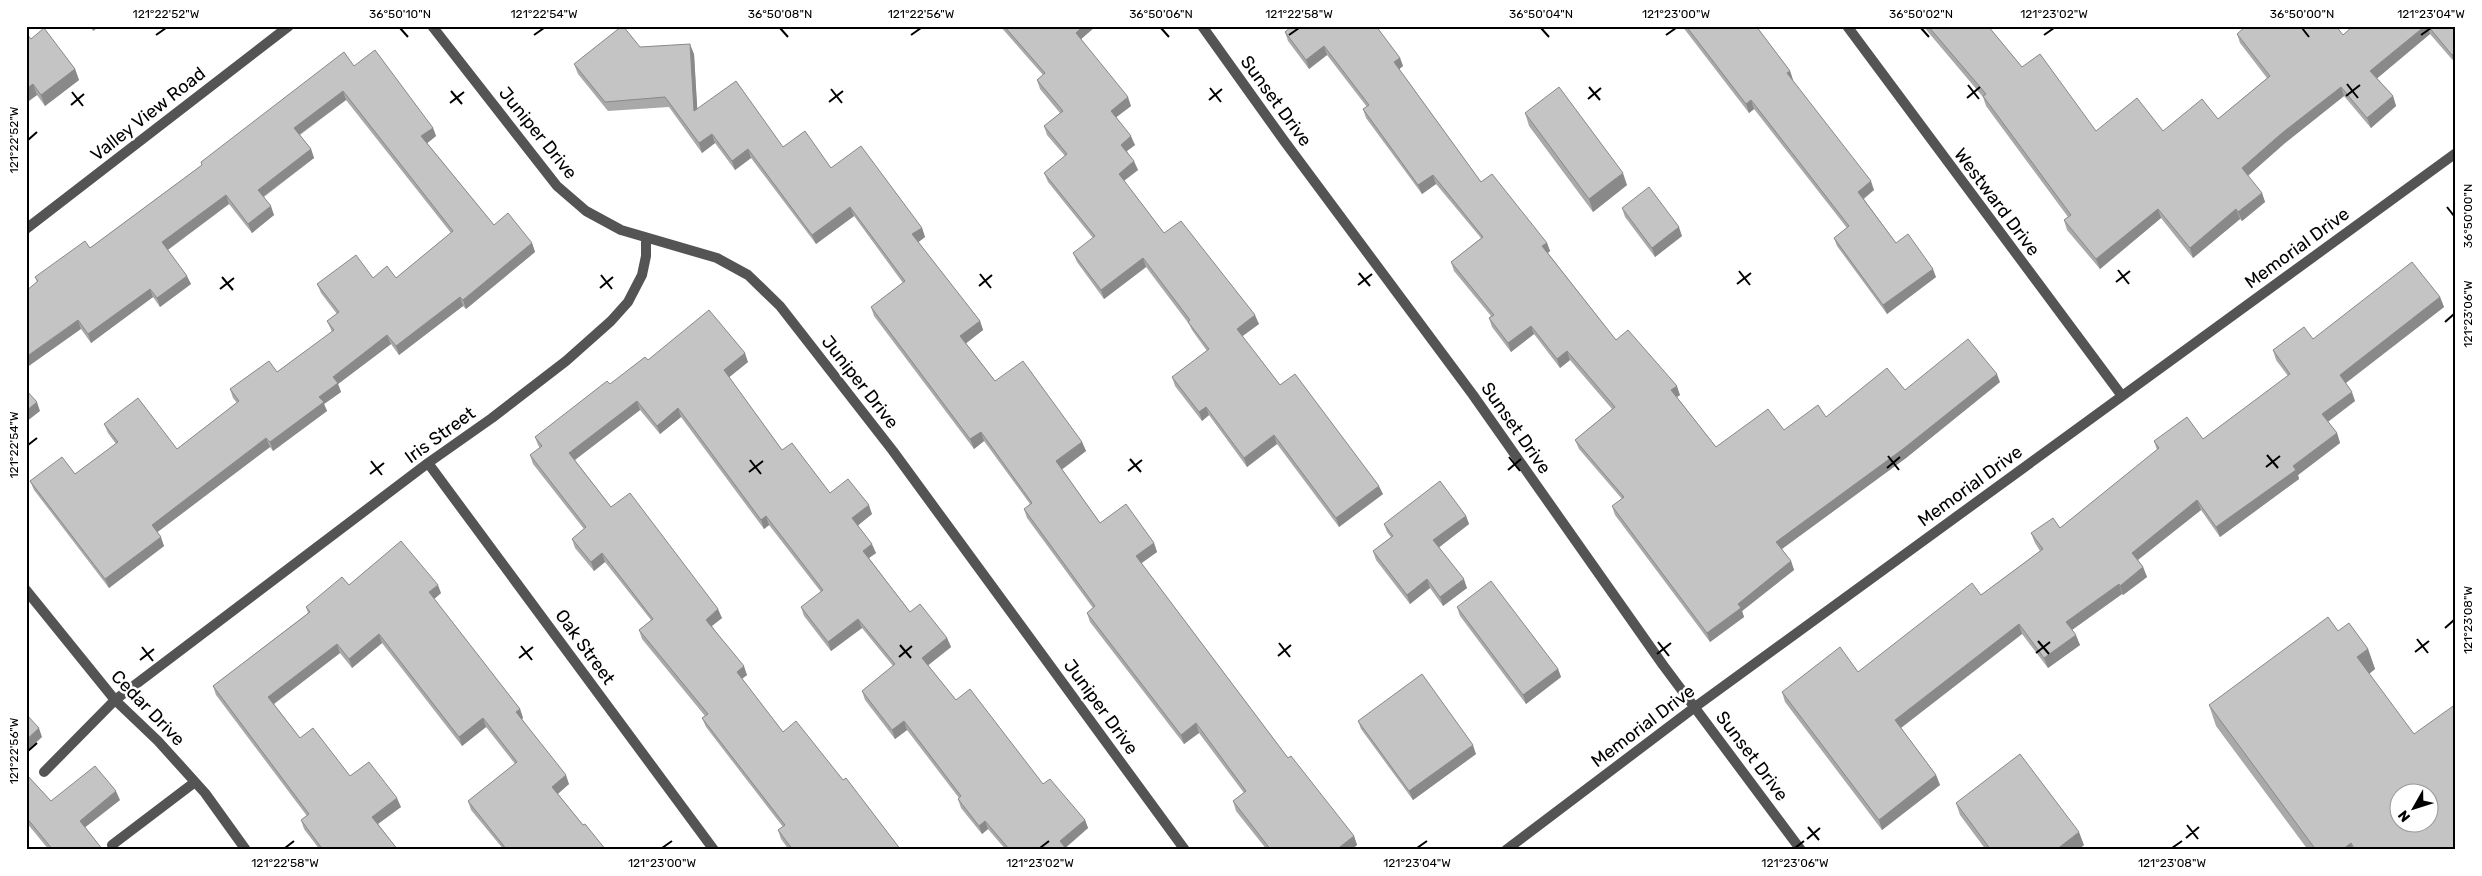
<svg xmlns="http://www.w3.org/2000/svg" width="2482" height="876" viewBox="0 0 2482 876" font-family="Rubik,sans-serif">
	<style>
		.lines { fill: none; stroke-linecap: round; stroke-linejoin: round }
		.minor { stroke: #545454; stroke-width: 10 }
		.tertiary { stroke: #545454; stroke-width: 10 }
		.wall { fill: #a9a9a9 }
		.shaded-wall { fill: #898989 }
		.building { fill: #c4c4c4; stroke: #898989; fill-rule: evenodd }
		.ticks { fill: none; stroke: #000; stroke-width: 2 }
		.labels { text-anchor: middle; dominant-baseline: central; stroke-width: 5; stroke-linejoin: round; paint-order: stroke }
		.street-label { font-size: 18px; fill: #000; stroke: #fff }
		.neatline { fill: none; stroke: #000; stroke-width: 2 }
		.ticks-label { font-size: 12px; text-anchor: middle; fill: #000 }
	</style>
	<rect width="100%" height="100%" fill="#fff"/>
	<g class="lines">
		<path class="minor" d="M 432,26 L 557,186 L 586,211 L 621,230 L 717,258 L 748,275 L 780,306 L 893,451 L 1185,850
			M 1847,26 L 2122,396
			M 428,463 L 714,850
			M 26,590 L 115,700 L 158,741 L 205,793 L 246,850
			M 1695,707 L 2456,153
			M 44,772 L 115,700 L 428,463 L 492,418 L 566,361 L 611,321 L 628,302 L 642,275 L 646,256 L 646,238
			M 112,845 L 195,782"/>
		<path class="tertiary" d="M 1202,26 L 1285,142 L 1473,395 L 1663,665 L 1801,850
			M 26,229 L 289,26
			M 1506,850 L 1695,707"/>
	</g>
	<path class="wall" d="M 1000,26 L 1096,26 L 1081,39 L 1131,106 L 1116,117 L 1135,145 L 1127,151 L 1138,170 L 1124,181 L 1164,233 L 1259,324 L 1242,336 L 1280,385 L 1383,494 L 1339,527 L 1277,444 L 1247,467 L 1209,415 L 1202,421 L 1175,386 L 1172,377 L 1207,351 L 1192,330 L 1189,324 L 1146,267 L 1104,299 L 1077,262 L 1073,253 L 1093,238 L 1048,182 L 1044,173 L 1065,156 L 1047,135 L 1044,126 L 1060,113 L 1040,89 L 1037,80 L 1043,75 Z
		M 1682,26 L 1756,26 L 1790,71 L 1793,80 L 1792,80 L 1874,190 L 1864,199 L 1896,243 L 1936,277 L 1887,314 L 1837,246 L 1834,238 L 1847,228 L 1754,109 L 1749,113 Z
		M 1923,26 L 1988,26 L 2022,67 L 2096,131 L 2163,131 L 2218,119 L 2267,78 L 2240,43 L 2237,34 L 2343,35 L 2353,26 L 2456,26 L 2456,64 L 2430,34 L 2377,78 L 2393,96 L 2396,106 L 2371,128 L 2344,96 L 2285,143 L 2248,176 L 2262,193 L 2265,202 L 2242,221 L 2240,219 L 2193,258 L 2161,218 L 2100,269 L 2067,230 L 2064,220 L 2068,217 L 1986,106 L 1983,97 Z
		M 1285,32 L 1400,58 L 1403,66 L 1399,69 L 1481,182 L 1547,243 L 1550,251 L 1548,253 L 1616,340 L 1680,395 L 1677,397 L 1716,447 L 1784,430 L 1826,417 L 1905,390 L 2000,382 L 1906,458 L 1782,549 L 1791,561 L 1794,570 L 1742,611 L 1744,617 L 1710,642 L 1615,515 L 1612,506 L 1622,499 L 1579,449 L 1575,440 L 1612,409 L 1570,360 L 1560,368 L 1534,334 L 1511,352 L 1492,327 L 1489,318 L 1491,316 L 1454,271 L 1451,262 L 1481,238 L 1436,184 L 1422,194 L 1366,118 L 1363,109 L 1367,107 L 1327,55 L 1309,69 L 1288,41 Z
		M 26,33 L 31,39 L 75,69 L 79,80 L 45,106 L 37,95 L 26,103 Z
		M 640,47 L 694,54 L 697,109 L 831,168 L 922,228 L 925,237 L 918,242 L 980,321 L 983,330 L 966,343 L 995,381 L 1082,442 L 1086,451 L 1062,469 L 1100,523 L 1154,543 L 1157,552 L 1141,563 L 1288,758 L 1354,836 L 1357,845 L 1351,850 L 1267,850 L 1236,811 L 1233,801 L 1244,793 L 1199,733 L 1184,744 L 1090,622 L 1087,613 L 1093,608 L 1027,518 L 1024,509 L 1030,504 L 984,441 L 974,449 L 874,316 L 871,307 L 903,283 L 854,216 L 816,244 L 751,158 L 735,170 L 715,143 L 702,153 L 669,107 L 608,111 L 578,74 L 574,64 Z
		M 354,66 L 433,128 L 436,136 L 427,143 L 494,225 L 532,243 L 535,252 L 466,309 L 463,306 L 399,355 L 391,344 L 338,384 L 341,392 L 324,404 L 327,411 L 273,451 L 270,447 L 157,532 L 164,546 L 109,588 L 34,490 L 30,481 L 75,474 L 116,444 L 108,433 L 104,424 L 177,449 L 237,403 L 233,398 L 230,389 L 277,372 L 332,332 L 327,321 L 337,314 L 321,293 L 317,284 L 373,278 L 396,278 L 451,233 L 346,100 L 300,135 L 311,149 L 314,158 L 264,197 L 274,215 L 252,233 L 229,204 L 168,250 L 191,284 L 160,307 L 153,297 L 91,343 L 81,329 L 37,282 L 35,277 L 90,248 L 202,165 L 201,162 Z
		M 1525,113 L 1627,185 L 1593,212 L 1529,126 Z
		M 1622,208 L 1682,236 L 1655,257 L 1625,217 Z
		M 2440,297 L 2444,307 L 2346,383 L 2355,401 L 2328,422 L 2337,433 L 2340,443 L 2298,475 L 2299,479 L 2220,537 L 2201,510 L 2138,560 L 2143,567 L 2147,577 L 2123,595 L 2122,594 L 2072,630 L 2080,645 L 2048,668 L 2022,634 L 1901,728 L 1936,775 L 1940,785 L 1882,830 L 1785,702 L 1782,692 L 1858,672 L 1981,595 L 2040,551 L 2035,543 L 2031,533 L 2060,528 L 2157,450 L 2154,441 L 2203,439 L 2288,376 L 2276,360 L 2273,350 L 2313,339 Z
		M 648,360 L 748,362 L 729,377 L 782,450 L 830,493 L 872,514 L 858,525 L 876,553 L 869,558 L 910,612 L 947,638 L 951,647 L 928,665 L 956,700 L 1043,784 L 1085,820 L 1088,828 L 1065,848 L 1067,850 L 1006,850 L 988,829 L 982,834 L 961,808 L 958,799 L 959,798 L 907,730 L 895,739 L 865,700 L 862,691 L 893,666 L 862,628 L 831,651 L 804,616 L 801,607 L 821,592 L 769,525 L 764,529 L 681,417 L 660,434 L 640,410 L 575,460 L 611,507 L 722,618 L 712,626 L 747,675 L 742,679 L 783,732 L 843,780 L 901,850 L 789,850 L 781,839 L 778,830 L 783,827 L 706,727 L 702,718 L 705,716 L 642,639 L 639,630 L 651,620 L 605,562 L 594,571 L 575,548 L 572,539 L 584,529 L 533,464 L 530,455 L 540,448 L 538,445 L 535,437 L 610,384 Z
		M 1466,516 L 1469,524 L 1439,547 L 1467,588 L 1443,606 L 1430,588 L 1410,604 L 1376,560 L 1373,551 L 1391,537 L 1387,532 L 1384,524 Z
		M 349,585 L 441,593 L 434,599 L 520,709 L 523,718 L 522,719 L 569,784 L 558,794 L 583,825 L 606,850 L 504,850 L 471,810 L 468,801 L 515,764 L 486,727 L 462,746 L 382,643 L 352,668 L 340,653 L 274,704 L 300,738 L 350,776 L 401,807 L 378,824 L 398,850 L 320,850 L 304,829 L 301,820 L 307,816 L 216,695 L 213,686 L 308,613 L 306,607 Z
		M 1457,607 L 1558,669 L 1561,677 L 1526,704 L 1460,616 Z
		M 2338,631 L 2368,649 L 2375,669 L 2369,674 L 2456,850 L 2308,850 L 2216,726 L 2209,705 Z
		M 1358,721 L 1476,754 L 1413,800 L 1361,729 Z
		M 26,774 L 51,801 L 120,800 L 85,827 L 103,850 L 49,850 L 26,822 Z
		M 1956,803 L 2084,845 L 2078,850 L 1986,850 L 1960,815 Z"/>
	<path class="shaded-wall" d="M 91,26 L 100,26 L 93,31 Z
		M 1083,26 L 1096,26 L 1079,41 L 1076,33 Z
		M 2425,26 L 2427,26 L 2430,34 L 2374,81 L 2370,71 Z
		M 690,44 L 694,54 L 698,120 L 694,111 Z
		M 1324,46 L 1327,55 L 1309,69 L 1306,60 Z
		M 2456,52 L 2456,64 L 2455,65 L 2452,55 Z
		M 1400,58 L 1403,66 L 1397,71 L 1394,62 Z
		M 75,69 L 79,80 L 45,106 L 41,95 Z
		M 1790,71 L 1793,80 L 1790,82 L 1787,73 Z
		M 33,84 L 37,95 L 26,103 L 26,89 Z
		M 2341,87 L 2344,96 L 2285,143 L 2245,178 L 2242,168 L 2282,133 Z
		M 343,91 L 346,100 L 297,136 L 294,128 Z
		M 2393,96 L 2396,106 L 2371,128 L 2367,118 Z
		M 1128,97 L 1131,106 L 1114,119 L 1111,111 Z
		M 1751,100 L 1754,109 L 1749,113 L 1746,104 Z
		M 433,128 L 436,136 L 425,145 L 421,136 Z
		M 712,134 L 715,143 L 702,153 L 699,143 Z
		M 1131,136 L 1135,145 L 1124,153 L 1121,145 Z
		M 311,149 L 314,158 L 261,198 L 258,190 Z
		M 748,149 L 751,158 L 735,170 L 732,161 Z
		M 1134,161 L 1138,170 L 1122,182 L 1119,174 Z
		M 1623,173 L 1627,185 L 1593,212 L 1589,199 Z
		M 1433,175 L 1436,184 L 1422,194 L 1418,185 Z
		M 1871,181 L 1874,190 L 1861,200 L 1858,192 Z
		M 2262,193 L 2265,202 L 2242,221 L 2238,212 Z
		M 226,195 L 229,204 L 166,251 L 162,242 Z
		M 271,206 L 274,215 L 252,233 L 248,224 Z
		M 850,207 L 854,216 L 816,244 L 812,235 Z
		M 2158,209 L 2161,218 L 2100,269 L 2096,259 Z
		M 2236,209 L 2240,219 L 2193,258 L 2190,248 Z
		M 1679,227 L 1682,236 L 1655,257 L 1652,248 Z
		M 922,228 L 925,237 L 916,244 L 912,234 Z
		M 532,243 L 535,252 L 466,309 L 463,300 Z
		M 1547,243 L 1550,251 L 1545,255 L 1542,246 Z
		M 1143,258 L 1146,267 L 1104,299 L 1101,290 Z
		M 1933,269 L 1936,277 L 1887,314 L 1883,305 Z
		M 187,276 L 191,284 L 160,307 L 157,298 Z
		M 150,289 L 153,297 L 91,343 L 88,334 Z
		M 460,297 L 463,306 L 399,355 L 396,346 Z
		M 2440,297 L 2444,307 L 2343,385 L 2340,375 Z
		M 1255,315 L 1259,324 L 1240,338 L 1237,329 Z
		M 78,320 L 81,329 L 26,368 L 26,357 Z
		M 980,321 L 983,330 L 964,345 L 960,336 Z
		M 1531,326 L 1534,334 L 1511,352 L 1508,343 Z
		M 387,335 L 391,344 L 338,384 L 341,392 L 324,404 L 327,411 L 273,451 L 270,442 L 319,397 L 333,377 Z
		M 1567,351 L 1570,360 L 1560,368 L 1557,359 Z
		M 745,353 L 748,362 L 727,379 L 724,370 Z
		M 1997,374 L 2000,382 L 1906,458 L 1779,551 L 1776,542 Z
		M 1677,386 L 1680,395 L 1674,399 L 1671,390 Z
		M 2352,392 L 2355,401 L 2326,423 L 2322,414 Z
		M 637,401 L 640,410 L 572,462 L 569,453 Z
		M 37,402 L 40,411 L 26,422 L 26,411 Z
		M 1206,407 L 1209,415 L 1202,421 L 1199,412 Z
		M 678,408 L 681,417 L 660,434 L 657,426 Z
		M 981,432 L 984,441 L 974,449 L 970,439 Z
		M 2337,433 L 2340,443 L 2298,475 L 2299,479 L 2220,537 L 2216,527 L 2293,466 Z
		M 1274,435 L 1277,444 L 1247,467 L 1244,458 Z
		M 266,438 L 270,447 L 155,534 L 152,525 Z
		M 1082,442 L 1086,451 L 1060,471 L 1056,461 Z
		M 1379,486 L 1383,494 L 1339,527 L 1336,518 Z
		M 2197,500 L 2201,510 L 2135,562 L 2132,553 Z
		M 869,505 L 872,514 L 856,527 L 852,518 Z
		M 766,516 L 769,525 L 764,529 L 761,520 Z
		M 1466,516 L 1469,524 L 1437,549 L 1433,540 Z
		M 161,537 L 164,546 L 109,588 L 105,579 Z
		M 1154,543 L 1157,552 L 1139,565 L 1136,556 Z
		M 872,544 L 876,553 L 866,560 L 863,551 Z
		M 602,553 L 605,562 L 594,571 L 591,562 Z
		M 1791,561 L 1794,570 L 1742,611 L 1744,617 L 1710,642 L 1707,633 L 1738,604 Z
		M 2143,567 L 2147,577 L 2123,595 L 2120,586 Z
		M 1427,579 L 1430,588 L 1410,604 L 1407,595 Z
		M 1464,579 L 1467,588 L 1443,606 L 1440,597 Z
		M 2119,584 L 2122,594 L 2069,632 L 2066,622 Z
		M 438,585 L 441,593 L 432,601 L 429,592 Z
		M 718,609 L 722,618 L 709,628 L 706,620 Z
		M 858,619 L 862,628 L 831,651 L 828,642 Z
		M 2019,624 L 2022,634 L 1898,730 L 1895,720 Z
		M 379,634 L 382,643 L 352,668 L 349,659 Z
		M 2076,635 L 2080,645 L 2048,668 L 2044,658 Z
		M 947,638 L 951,647 L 926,667 L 922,658 Z
		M 337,644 L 340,653 L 271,706 L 268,697 Z
		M 2368,649 L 2375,669 L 2364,678 L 2357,657 Z
		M 744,666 L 747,675 L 740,680 L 737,672 Z
		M 1558,669 L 1561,677 L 1526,704 L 1523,695 Z
		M 520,709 L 523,718 L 519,721 L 516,712 Z
		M 483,718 L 486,727 L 462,746 L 459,737 Z
		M 904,721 L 907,730 L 895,739 L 892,730 Z
		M 1196,723 L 1199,733 L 1184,744 L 1181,735 Z
		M 39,728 L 42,737 L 26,752 L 26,740 Z
		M 1473,745 L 1476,754 L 1413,800 L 1409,791 Z
		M 566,775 L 569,784 L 555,796 L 552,787 Z
		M 1936,775 L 1940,785 L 1882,830 L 1879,820 Z
		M 116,791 L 120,800 L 83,829 L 80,821 Z
		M 397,798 L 401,807 L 375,826 L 372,817 Z
		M 1085,820 L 1088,828 L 1063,850 L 1060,841 Z
		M 985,821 L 988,829 L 982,834 L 979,826 Z
		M 2079,832 L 2084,845 L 2078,850 L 2056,850 Z
		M 1354,836 L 1357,845 L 1351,850 L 1336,850 Z
		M 2351,843 L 2353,850 L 2342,850 Z"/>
	<path class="building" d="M 622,26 L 623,26 L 640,47 L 690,44 L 694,111 L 736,81 L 783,147 L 805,131 L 831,168 L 861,146 L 922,228 L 912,234 L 980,321 L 960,336 L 995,381 L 1023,361 L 1082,442 L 1056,461 L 1100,523 L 1126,504 L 1154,543 L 1136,556 L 1288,758 L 1291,756 L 1354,836 L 1336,850 L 1271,850 L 1233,801 L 1246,791 L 1196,723 L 1181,735 L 1087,613 L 1095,606 L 1024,509 L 1032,503 L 981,432 L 970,439 L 871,307 L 905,281 L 850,207 L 812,235 L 748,149 L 732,161 L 712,134 L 699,143 L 665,97 L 605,102 L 574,64 Z
		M 1004,26 L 1083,26 L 1076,33 L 1128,97 L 1111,111 L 1131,136 L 1121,145 L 1134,161 L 1119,174 L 1164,233 L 1181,221 L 1255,315 L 1237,329 L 1280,385 L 1295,374 L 1379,486 L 1336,518 L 1274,435 L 1244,458 L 1206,407 L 1199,412 L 1172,377 L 1209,349 L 1188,322 L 1190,320 L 1143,258 L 1101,290 L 1073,253 L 1095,236 L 1044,173 L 1067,154 L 1044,126 L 1063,111 L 1037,80 L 1045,73 Z
		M 1292,26 L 1376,26 L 1400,58 L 1394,62 L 1481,182 L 1492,174 L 1547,243 L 1542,246 L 1616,340 L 1628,330 L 1677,386 L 1671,390 L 1716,447 L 1768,409 L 1784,430 L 1818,405 L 1826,417 L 1887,368 L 1905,390 L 1968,339 L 1997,374 L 1903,449 L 1776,542 L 1791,561 L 1738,604 L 1741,608 L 1707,633 L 1612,506 L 1624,497 L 1575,440 L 1615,407 L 1567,351 L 1557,359 L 1531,326 L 1508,343 L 1489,318 L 1494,315 L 1451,262 L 1483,237 L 1433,175 L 1418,185 L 1363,109 L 1369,105 L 1324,46 L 1306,60 L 1285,32 Z
		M 1686,26 L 1756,26 L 1790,71 L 1787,73 L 1871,181 L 1858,192 L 1896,243 L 1908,234 L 1933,269 L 1883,305 L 1834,238 L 1849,226 L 1751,100 L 1746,104 Z
		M 1928,26 L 1988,26 L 2022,67 L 2040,54 L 2096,131 L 2137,98 L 2163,131 L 2202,99 L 2218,119 L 2270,76 L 2237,34 L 2246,26 L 2336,26 L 2343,35 L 2353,26 L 2425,26 L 2370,71 L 2393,96 L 2367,118 L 2341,87 L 2282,133 L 2242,168 L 2262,193 L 2238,212 L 2236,209 L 2190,248 L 2158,209 L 2096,259 L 2064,220 L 2071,215 L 1983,96 L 1986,94 Z
		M 2428,26 L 2456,26 L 2456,52 L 2452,55 Z
		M 44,28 L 75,69 L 41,95 L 33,84 L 26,89 L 26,33 L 31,39 Z
		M 375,50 L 433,128 L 421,136 L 494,225 L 508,213 L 532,243 L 463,300 L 460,297 L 396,346 L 387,335 L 333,377 L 338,383 L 319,397 L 324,402 L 270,442 L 266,438 L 152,525 L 161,537 L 105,579 L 30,481 L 62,457 L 75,474 L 118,442 L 104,424 L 138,398 L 177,449 L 239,401 L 230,389 L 269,361 L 277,372 L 334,330 L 327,321 L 339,312 L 317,284 L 356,255 L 373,278 L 387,266 L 396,278 L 453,231 L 343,91 L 294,128 L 311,149 L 258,190 L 271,206 L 248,224 L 226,195 L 162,242 L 187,276 L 157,298 L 150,289 L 88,334 L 78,320 L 26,357 L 26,291 L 38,281 L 35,277 L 85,241 L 90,248 L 202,165 L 201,162 L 344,52 L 354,66 Z
		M 1559,87 L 1623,173 L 1589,199 L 1525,113 Z
		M 1649,187 L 1679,227 L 1652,248 L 1622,208 Z
		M 2412,262 L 2440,297 L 2340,375 L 2352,392 L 2322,414 L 2337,433 L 2293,466 L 2296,470 L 2216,527 L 2197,500 L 2132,553 L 2143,567 L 2120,586 L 2119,584 L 2066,622 L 2076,635 L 2044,658 L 2019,624 L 1895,720 L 1936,775 L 1879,820 L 1782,692 L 1840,647 L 1858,672 L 1972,583 L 1981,595 L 2043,549 L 2031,533 L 2053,518 L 2060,528 L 2159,448 L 2154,441 L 2187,417 L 2203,439 L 2290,374 L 2273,350 L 2304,327 L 2313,339 Z
		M 709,310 L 745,353 L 724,370 L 782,450 L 792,443 L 830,493 L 848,479 L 869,505 L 852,518 L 872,544 L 863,551 L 910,612 L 920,604 L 947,638 L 922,658 L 956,700 L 970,689 L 1043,784 L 1050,779 L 1085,820 L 1060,841 L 1067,850 L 1010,850 L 985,821 L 979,826 L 958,799 L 961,796 L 904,721 L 892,730 L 862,691 L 895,664 L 858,619 L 828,642 L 801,607 L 823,590 L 766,516 L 761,520 L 678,408 L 657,426 L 637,401 L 569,453 L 611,507 L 630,493 L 718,609 L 706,620 L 744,666 L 737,672 L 783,732 L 796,721 L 843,780 L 846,778 L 901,850 L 793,850 L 778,830 L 785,825 L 702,718 L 708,714 L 639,630 L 653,619 L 602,553 L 591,562 L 572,539 L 586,527 L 530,455 L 542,446 L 535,437 L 607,381 L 610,384 L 645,357 L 648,360 Z
		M 26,390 L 37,402 L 26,411 Z
		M 1440,481 L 1466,516 L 1433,540 L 1464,579 L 1440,597 L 1427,579 L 1407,595 L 1373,551 L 1393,536 L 1384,524 Z
		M 401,541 L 438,585 L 429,592 L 520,709 L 516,712 L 566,775 L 552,787 L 583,825 L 585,824 L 606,850 L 507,850 L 468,801 L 517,762 L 483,718 L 459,737 L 379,634 L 349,659 L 337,644 L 268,697 L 300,738 L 313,728 L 350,776 L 369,762 L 397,798 L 372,817 L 398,850 L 323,850 L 301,820 L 309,814 L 213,686 L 310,612 L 306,607 L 342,577 L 349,585 Z
		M 1491,581 L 1558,669 L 1523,695 L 1457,607 Z
		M 2328,617 L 2338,631 L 2349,623 L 2368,649 L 2357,657 L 2414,734 L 2456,704 L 2456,850 L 2355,850 L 2351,843 L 2342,850 L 2316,850 L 2209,705 ZM 2400,794 L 2430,794 L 2430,824 L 2400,824 Z
		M 1422,674 L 1473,745 L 1409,791 L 1358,721 Z
		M 26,714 L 39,728 L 26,740 Z
		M 2020,754 L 2079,832 L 2056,850 L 1991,850 L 1956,803 Z
		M 95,766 L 116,791 L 80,821 L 103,850 L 53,850 L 26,817 L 26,774 L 51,801 Z"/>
	<path class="ticks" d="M 400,28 L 408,37M 780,28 L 788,37M 1161,28 L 1169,37M 1541,28 L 1549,37M 1921,28 L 1929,37M 2302,28 L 2309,37M 156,35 L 166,28M 534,35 L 544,28M 911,35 L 921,28M 1289,35 L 1299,28M 1666,35 L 1676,28M 2044,35 L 2054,28M 2421,35 L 2431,28M 2347,84 L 2358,98M 1968,85 L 1979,99M 1589,87 L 1600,100M 1210,88 L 1221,102M 831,89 L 842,103M 451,91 L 462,104M 72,92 L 83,106M 2346,96 L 2360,85M 1967,98 L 1980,87M 1588,99 L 1601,88M 1209,100 L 1222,89M 829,102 L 843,91M 450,103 L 464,92M 71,105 L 84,94M 28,140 L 37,132M 2447,207 L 2454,216M 2118,270 L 2129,284M 1739,271 L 1750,285M 1359,273 L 1370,286M 980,274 L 991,288M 601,275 L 612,289M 222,277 L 233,290M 2116,282 L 2130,271M 1737,284 L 1751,273M 1358,285 L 1372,274M 979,286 L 992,275M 600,288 L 613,277M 220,289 L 234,278M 2445,322 L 2454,314M 28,445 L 37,438M 2267,455 L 2278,468M 1888,456 L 1899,470M 1509,457 L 1520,471M 1130,459 L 1141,472M 750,460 L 761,474M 371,461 L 382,475M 2266,467 L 2280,456M 1887,468 L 1900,457M 1508,470 L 1521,459M 1128,471 L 1142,460M 749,472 L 763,461M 370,474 L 384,463M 2445,628 L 2454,620M 2417,639 L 2428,653M 2038,641 L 2049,654M 1658,642 L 1669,656M 1279,643 L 1290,657M 900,645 L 911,658M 521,646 L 532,660M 142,647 L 153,661M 2415,652 L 2429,641M 2036,653 L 2050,642M 1657,654 L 1671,643M 1278,656 L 1291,645M 899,657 L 912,646M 519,658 L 533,647M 140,660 L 154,649M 28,751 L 37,743M 2187,825 L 2198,839M 1808,827 L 1819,840M 2186,838 L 2199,827M 1807,839 L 1820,828M 285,848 L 294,841M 662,848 L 672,841M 1040,848 L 1049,841M 1417,848 L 1427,841M 1795,848 L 1804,841M 2172,848 L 2182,841"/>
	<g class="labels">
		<g class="street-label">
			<text transform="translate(1276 101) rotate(54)">Sunset Drive</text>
			<text transform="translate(148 114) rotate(-38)">Valley View Road</text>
			<text transform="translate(538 133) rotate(51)">Juniper Drive</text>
			<text transform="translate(1997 202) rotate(53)">Westward Drive</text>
			<text transform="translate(2297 248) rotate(-36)">Memorial Drive</text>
			<text transform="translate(860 382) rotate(52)">Juniper Drive</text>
			<text transform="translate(1516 428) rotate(55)">Sunset Drive</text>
			<text transform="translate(440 435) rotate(-36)">Iris Street</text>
			<text transform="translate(1970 486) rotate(-36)">Memorial Drive</text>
			<text transform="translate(585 647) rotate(54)">Oak Street</text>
			<text transform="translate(1101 707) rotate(54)">Juniper Drive</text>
			<text transform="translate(148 708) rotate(46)">Cedar Drive</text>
			<text transform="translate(1643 726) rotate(-37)">Memorial Drive</text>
			<text transform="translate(1752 756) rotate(53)">Sunset Drive</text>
		</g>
	</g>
	<rect width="2482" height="876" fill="none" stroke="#ffffff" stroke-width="55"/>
	<g transform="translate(2414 808) rotate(231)"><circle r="24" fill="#ffffff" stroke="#999999"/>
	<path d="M0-4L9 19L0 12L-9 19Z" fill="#000000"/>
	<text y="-8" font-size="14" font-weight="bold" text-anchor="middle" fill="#000000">N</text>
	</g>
	<rect x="28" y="28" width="2426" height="820" class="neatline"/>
	<g class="ticks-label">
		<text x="166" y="18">121°22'52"W</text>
		<text x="400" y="18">36°50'10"N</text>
		<text x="544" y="18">121°22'54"W</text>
		<text x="780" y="18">36°50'08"N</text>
		<text x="921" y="18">121°22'56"W</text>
		<text x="1161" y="18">36°50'06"N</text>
		<text x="1299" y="18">121°22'58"W</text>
		<text x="1541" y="18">36°50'04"N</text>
		<text x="1676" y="18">121°23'00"W</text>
		<text x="1921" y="18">36°50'02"N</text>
		<text x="2054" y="18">121°23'02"W</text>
		<text x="2302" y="18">36°50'00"N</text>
		<text x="2431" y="18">121°23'04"W</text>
		<text transform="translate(14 140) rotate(-90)" y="4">121°22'52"W</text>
		<text transform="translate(2468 216) rotate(-90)" y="4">36°50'00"N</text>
		<text transform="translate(2468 314) rotate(-90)" y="4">121°23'06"W</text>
		<text transform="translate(14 445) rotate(-90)" y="4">121°22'54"W</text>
		<text transform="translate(2468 620) rotate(-90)" y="4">121°23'08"W</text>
		<text transform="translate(14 751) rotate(-90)" y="4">121°22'56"W</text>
		<text x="285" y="867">121°22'58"W</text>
		<text x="662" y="867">121°23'00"W</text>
		<text x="1040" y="867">121°23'02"W</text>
		<text x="1417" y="867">121°23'04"W</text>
		<text x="1795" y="867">121°23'06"W</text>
		<text x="2172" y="867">121°23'08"W</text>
	</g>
</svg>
